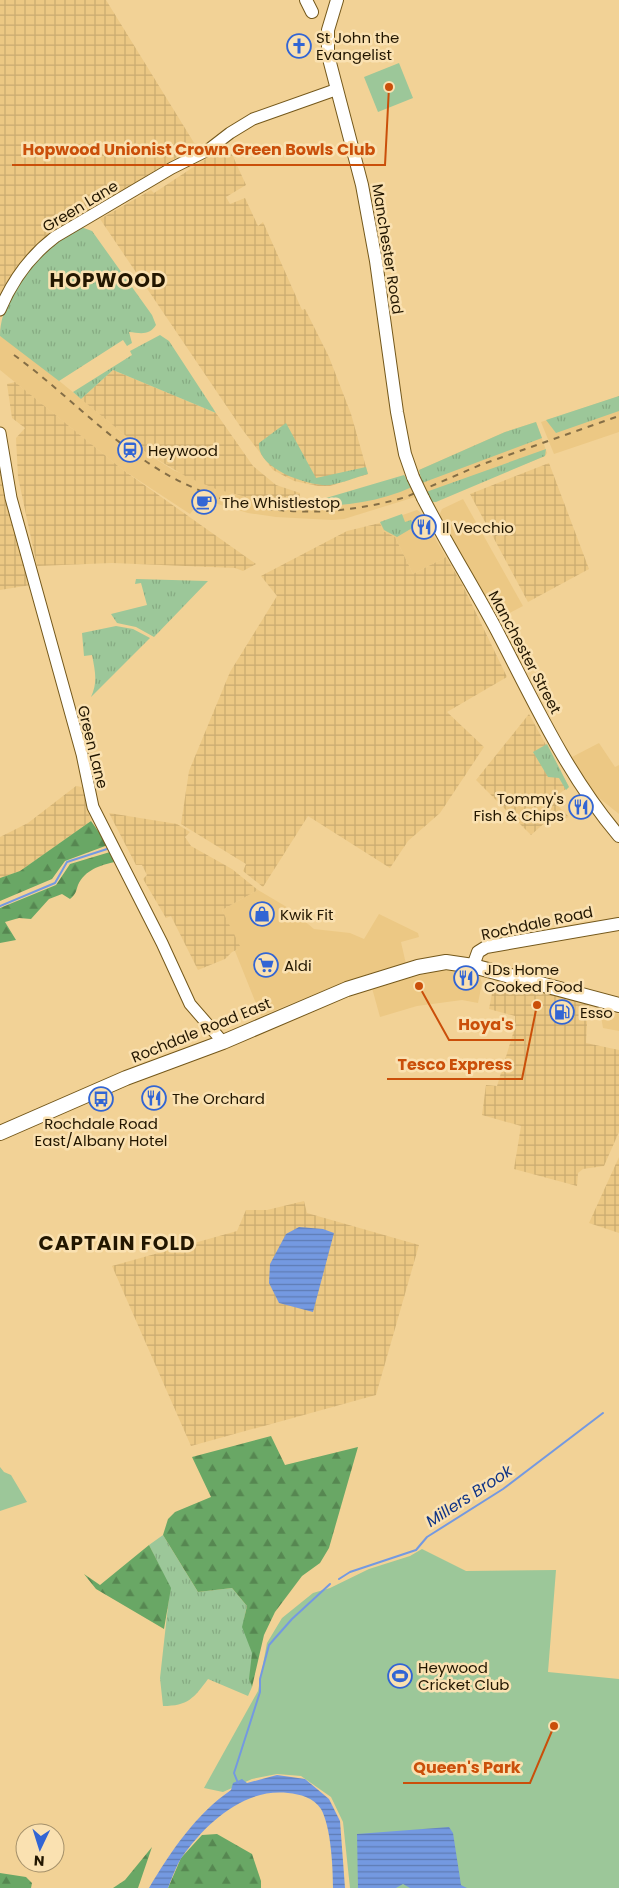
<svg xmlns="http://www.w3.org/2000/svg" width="619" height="1888" viewBox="0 0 619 1888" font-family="Poppins,sans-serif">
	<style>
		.built { fill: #ecc884 }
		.industrial { fill: url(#industrial-grid) }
		.grass { fill: url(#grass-tufts) }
		.forest { fill: url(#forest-firs) }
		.park { fill: #9cc799 }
		.water { fill: url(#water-rules) }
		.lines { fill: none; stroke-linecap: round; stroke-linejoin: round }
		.stream { stroke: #7499e1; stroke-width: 2 }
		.secondary-casing { stroke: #74581b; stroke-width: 13 }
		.primary-casing { stroke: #74581b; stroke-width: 14 }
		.highway-casing { stroke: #74581b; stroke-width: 16 }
		.secondary { stroke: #fff; stroke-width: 11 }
		.primary { stroke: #fff; stroke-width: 12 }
		.highway { stroke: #fff; stroke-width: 14 }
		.rail { stroke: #846e46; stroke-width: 2; stroke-dasharray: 6 6; stroke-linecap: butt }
		.primary-bridge-casing { stroke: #74581b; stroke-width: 14; stroke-linecap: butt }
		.primary-bridge { stroke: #fff; stroke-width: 12 }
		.labels { text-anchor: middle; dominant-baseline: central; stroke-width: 5; stroke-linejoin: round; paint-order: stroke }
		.poi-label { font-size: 15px; fill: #221600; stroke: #fae1b1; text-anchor: start }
		.street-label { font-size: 15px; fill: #221600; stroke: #fae1b1 }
		.water-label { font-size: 16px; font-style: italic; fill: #0e3386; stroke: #fae1b1 }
		.district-label { font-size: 20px; font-weight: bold; letter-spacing: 1px; fill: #221600; stroke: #fae1b1 }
		.leader { fill: none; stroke: #ca4f0a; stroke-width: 2 }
		.callout-dot { fill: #ca4f0a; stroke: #fae1b1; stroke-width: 2 }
		.callout-label { font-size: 16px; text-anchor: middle; font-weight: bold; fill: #ca4f0a; stroke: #fae1b1; stroke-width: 5; stroke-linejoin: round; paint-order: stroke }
	</style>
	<defs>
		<pattern id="industrial-grid" width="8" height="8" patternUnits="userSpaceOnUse" patternTransform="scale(1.25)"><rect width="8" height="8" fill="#ecc884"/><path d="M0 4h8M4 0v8" fill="none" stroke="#caab70"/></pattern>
		<pattern id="grass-tufts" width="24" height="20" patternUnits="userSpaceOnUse" patternTransform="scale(1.25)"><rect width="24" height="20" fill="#9cc799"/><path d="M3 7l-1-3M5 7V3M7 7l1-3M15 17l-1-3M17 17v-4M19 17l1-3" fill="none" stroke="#86aa82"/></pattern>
		<pattern id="forest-firs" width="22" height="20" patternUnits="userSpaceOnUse" patternTransform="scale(1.25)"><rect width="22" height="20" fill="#69a765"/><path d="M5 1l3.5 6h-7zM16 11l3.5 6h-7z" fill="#568751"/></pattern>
		<pattern id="water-rules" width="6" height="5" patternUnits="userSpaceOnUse" patternTransform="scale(1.25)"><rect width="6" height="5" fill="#7499e1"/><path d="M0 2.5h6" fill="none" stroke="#5f7cb4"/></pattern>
	</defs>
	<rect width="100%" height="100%" fill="#f2d296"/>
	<path class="built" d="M 0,336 L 29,356 L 148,454 L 173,470 L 233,494 L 280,504 L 315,506 L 366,501 L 412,487 L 415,497 L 344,519 L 332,520 L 276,517 L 248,513 L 201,499 L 190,514 L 123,470 L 0,370 Z
		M 619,396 L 619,432 L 554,454 L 541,422 Z
		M 536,422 L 547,453 L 545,456 L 431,502 L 419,470 L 505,432 Z
		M 463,499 L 523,606 L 498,619 L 439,516 L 442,509 Z
		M 417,510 L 420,512 L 446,557 L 413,574 L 395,537 L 383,531 L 380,523 Z
		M 599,743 L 615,767 L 619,765 L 619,814 L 593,793 L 573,762 L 572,757 Z
		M 258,890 L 290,909 L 314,929 L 350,933 L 364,939 L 379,914 L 418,933 L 419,937 L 401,942 L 406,964 L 332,987 L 261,1016 L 235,951 L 240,948 L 222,910 Z
		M 458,970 L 480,977 L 482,983 L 478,1003 L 462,1000 L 417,1006 L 380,1017 L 372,988 L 437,971 Z
		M 609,1012 L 619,1014 L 619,1031 L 603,1028 L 601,1016 Z"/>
	<path class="industrial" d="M 0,0 L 106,0 L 196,146 L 66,224 L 42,242 L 21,263 L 0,298 Z
		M 224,147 L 231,152 L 246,185 L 226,197 L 230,204 L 245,198 L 258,226 L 263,222 L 302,310 L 305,309 L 329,357 L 351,414 L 368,474 L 330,486 L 318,486 L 294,481 L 273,470 L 242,429 L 100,219 L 151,190 L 154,193 Z
		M 113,370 L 216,413 L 253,466 L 276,485 L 300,493 L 299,506 L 250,498 L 216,489 L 187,477 L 148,454 L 81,399 Z
		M 15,382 L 123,470 L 256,564 L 243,571 L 235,568 L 112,563 L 37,566 L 18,477 L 16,438 L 25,428 L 12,418 L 7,384 Z
		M 549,463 L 589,569 L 528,602 L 470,494 Z
		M 0,464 L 31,585 L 0,590 Z
		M 380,523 L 383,531 L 395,537 L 413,574 L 446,557 L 462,584 L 507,677 L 447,712 L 484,747 L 440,813 L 408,841 L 390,868 L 308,816 L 263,887 L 243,871 L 246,864 L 181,824 L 189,771 L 230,672 L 277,596 L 261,576 L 347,531 Z
		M 529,714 L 569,787 L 554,797 L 553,801 L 569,817 L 565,819 L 557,812 L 531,835 L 476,780 Z
		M 76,786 L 82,787 L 91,821 L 20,871 L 0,878 L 0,837 L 28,823 Z
		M 109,813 L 177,824 L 190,832 L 185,837 L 191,846 L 232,869 L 258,890 L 222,910 L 241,948 L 232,952 L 225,959 L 198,970 L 171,916 L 166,918 L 143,879 L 147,875 L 142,865 L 136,865 Z
		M 505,978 L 588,1003 L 586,1043 L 619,1050 L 619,1132 L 604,1166 L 583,1169 L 578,1173 L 577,1186 L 514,1169 L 521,1126 L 482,1115 L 486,1085 L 497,1086 L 515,1027 L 515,1016 L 489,1009 L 494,983 Z
		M 619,1157 L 619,1233 L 589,1223 Z
		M 304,1201 L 307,1213 L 419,1245 L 376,1395 L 191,1446 L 112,1266 L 237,1231 L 246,1210 L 267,1210 Z"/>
	<path class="grass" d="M 81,227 L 92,231 L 152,315 L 156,325 C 149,336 140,333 129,332 L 132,343 L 127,346 L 123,340 L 59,381 L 0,336 C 0,301 30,261 57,241 C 64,235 73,232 81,227 Z
		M 160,335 L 169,341 L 216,413 L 113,370 L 81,399 L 73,392 L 132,355 L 130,351 Z
		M 619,396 L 619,411 L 556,433 L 546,420 Z
		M 536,422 L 542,438 L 422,483 L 419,470 L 505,432 Z
		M 286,423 L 316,478 L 366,467 L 368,474 C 356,477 343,483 330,485 C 310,487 256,469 259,443 Z
		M 546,449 L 545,456 L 436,502 L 431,502 L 426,492 Z
		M 404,475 L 412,487 C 378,503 337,507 299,506 Z
		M 402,514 L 405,522 L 411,520 L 414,527 L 397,537 L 384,530 L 380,522 Z
		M 136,579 L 208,581 L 154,637 L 136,627 L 117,623 L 111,614 L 147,605 L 141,583 L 135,584 Z
		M 116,626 L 133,629 L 150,638 L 91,697 C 98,682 95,671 92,655 L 84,656 L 82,633 Z
		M 547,744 L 569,787 L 566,790 L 559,778 L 548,777 L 533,752 Z
		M 163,1535 L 198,1592 L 232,1588 L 247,1606 C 240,1634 246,1627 252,1651 C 254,1663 247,1674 252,1687 L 248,1696 L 208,1679 C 194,1698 188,1706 163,1706 L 160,1678 L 170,1588 L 149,1545 Z"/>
	<path class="forest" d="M 91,821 L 108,845 L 65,861 L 52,879 L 0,901 L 0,878 L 20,871 Z
		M 110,852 L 115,862 C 100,865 85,870 78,885 C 76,891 76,894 70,899 L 62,894 L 49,899 L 31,919 L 19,918 L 5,922 L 16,940 L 0,943 L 0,908 L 56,885 L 70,864 Z
		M 271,1436 L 285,1465 L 358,1447 L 329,1548 L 320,1563 L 302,1576 L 275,1612 L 264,1635 L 252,1687 L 249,1679 L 252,1653 L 242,1627 L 247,1606 L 232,1588 L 198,1592 L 163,1535 L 168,1519 L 175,1512 L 211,1497 L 192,1457 Z
		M 149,1545 L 171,1588 L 164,1629 L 96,1589 L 84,1574 L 100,1585 Z
		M 217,1834 L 252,1854 L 261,1881 L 261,1888 L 168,1888 L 181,1858 L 202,1835 Z
		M 152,1847 L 138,1888 L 113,1888 L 125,1880 Z
		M 0,1873 L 26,1877 L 32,1883 L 31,1888 L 0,1888 Z"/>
	<path class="park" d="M 399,63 L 413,98 L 378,112 L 364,77 Z
		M 0,1467 L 4,1472 L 11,1475 L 27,1502 L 0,1511 Z
		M 422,1549 L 466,1571 L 556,1570 L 548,1672 L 619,1679 L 619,1888 L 350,1888 L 343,1822 L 331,1797 L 301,1776 L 277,1774 L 252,1779 L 223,1792 L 204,1788 L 258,1691 L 267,1643 L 282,1618 L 313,1593 L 330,1588 L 369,1569 L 410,1556 Z"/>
	<path class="water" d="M 299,1227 L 323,1229 L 334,1233 L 313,1312 L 279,1303 L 269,1283 L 270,1264 L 286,1234 Z
		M 277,1775 L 305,1779 L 329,1799 L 340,1821 L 345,1888 L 333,1888 C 333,1867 331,1827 321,1809 C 314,1798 300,1794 288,1793 C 244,1788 206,1823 182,1857 C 176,1866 172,1878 168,1888 L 149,1888 C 171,1851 196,1814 231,1790 L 233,1783 L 242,1779 L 247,1783 Z
		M 449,1827 L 453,1833 L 461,1885 L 467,1888 L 410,1888 L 403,1884 L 396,1888 L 358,1888 L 357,1834 Z"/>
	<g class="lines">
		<path class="stream" d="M 0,906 L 55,883 L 67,862 L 107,849
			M 339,1579 L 350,1572 L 416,1550 L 427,1537 L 503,1489 L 603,1413
			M 238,1783 L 234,1773 L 260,1692 L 260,1679 L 269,1645 L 292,1619 L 330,1584"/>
		<g class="secondary-casing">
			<path id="secondary" d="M 0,310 C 12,281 30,256 55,237 L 172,168 L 208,150 L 230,133 L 253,119 L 335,90
				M 0,433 L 11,498 L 82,754 L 93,807 L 162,943 L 190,1004 L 223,1042"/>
		</g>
		<g class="primary-casing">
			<path id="primary" d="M 306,0 L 312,12
				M 337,0 L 328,30 L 328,55 L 362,185 L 376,261 L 397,412 L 405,454 L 413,477
				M 423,498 C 446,543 473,586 497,631 C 534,702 567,775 619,836
				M 473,966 L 478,952 L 486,947 L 619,924"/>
		</g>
		<g class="highway-casing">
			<path id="highway" d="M 0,1133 L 126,1078 L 223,1042 L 347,989 L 418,967 L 446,962 L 473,966 L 619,1005"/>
		</g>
		<use href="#secondary" class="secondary"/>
		<use href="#primary" class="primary"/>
		<use href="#highway" class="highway"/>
		<path class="rail" d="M 14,355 C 58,387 96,427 141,458 C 222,515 313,524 406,497 L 480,465 L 619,416"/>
		<g class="primary-bridge-casing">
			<path id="primary-bridge" d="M 413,477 L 423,498"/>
		</g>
		<use href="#primary-bridge" class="primary-bridge"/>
	</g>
	<defs>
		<g id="church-ring" transform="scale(1.25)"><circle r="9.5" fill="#fae1b1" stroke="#3265d4" stroke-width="1.5"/><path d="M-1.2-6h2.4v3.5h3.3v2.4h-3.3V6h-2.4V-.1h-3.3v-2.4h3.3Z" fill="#3265d4"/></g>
		<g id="station-ring" transform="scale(1.25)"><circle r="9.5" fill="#fae1b1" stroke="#3265d4" stroke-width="1.5"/><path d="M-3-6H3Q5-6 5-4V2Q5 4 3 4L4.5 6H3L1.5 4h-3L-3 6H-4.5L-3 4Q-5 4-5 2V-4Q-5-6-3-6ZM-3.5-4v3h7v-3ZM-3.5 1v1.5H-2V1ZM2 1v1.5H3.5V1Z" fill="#3265d4"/></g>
		<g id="cafe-ring" transform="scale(1.25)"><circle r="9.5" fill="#fae1b1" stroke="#3265d4" stroke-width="1.5"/><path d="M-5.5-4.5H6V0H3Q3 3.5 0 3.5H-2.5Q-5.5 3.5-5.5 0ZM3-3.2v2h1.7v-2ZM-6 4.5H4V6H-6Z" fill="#3265d4"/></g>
		<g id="restaurant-ring" transform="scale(1.25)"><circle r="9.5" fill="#fae1b1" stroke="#3265d4" stroke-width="1.5"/><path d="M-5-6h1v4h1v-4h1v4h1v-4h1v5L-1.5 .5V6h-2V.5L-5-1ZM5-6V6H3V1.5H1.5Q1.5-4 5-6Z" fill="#3265d4"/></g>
		<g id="shop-ring" transform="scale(1.25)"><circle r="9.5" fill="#fae1b1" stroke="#3265d4" stroke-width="1.5"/><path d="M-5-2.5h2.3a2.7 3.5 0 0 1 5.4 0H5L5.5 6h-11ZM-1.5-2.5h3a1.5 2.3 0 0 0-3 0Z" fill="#3265d4"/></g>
		<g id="supermarket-ring" transform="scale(1.25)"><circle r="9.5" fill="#fae1b1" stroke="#3265d4" stroke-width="1.5"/><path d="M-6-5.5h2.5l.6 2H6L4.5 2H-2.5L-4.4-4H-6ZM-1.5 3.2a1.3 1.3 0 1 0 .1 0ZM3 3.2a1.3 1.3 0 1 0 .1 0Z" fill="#3265d4"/></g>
		<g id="fuel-ring" transform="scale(1.25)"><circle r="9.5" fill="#fae1b1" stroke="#3265d4" stroke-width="1.5"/><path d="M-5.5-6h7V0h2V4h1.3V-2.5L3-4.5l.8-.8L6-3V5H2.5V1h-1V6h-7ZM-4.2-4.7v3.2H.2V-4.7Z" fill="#3265d4"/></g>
		<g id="bus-ring" transform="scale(1.25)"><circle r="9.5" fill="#fae1b1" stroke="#3265d4" stroke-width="1.5"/><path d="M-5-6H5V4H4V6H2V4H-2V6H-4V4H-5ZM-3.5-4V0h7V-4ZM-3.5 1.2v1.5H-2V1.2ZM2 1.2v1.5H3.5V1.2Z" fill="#3265d4"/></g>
		<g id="stadium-ring" transform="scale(1.25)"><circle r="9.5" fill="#fae1b1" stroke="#3265d4" stroke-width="1.5"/><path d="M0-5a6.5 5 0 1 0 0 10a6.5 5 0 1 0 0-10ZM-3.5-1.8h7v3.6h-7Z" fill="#3265d4"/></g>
	</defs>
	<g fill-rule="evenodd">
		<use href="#church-ring" x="299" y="46"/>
		<use href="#station-ring" x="130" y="450"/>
		<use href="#cafe-ring" x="204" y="502"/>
		<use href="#restaurant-ring" x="424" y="527"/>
		<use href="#restaurant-ring" x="581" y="807"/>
		<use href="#shop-ring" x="262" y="914"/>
		<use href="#supermarket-ring" x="266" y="965"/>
		<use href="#restaurant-ring" x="466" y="978"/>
		<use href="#fuel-ring" x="562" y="1012"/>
		<use href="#restaurant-ring" x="154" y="1098"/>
		<use href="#bus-ring" x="101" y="1099"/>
		<use href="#stadium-ring" x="400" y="1676"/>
	</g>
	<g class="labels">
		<g class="poi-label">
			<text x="316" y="37">St John the<tspan x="316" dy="17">Evangelist</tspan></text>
			<text x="148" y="450">Heywood</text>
			<text x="222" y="502">The Whistlestop</text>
			<text x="442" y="527">Il Vecchio</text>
			<text x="564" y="798" text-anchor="end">Tommy's<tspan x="564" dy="17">Fish &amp; Chips</tspan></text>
			<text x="280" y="914">Kwik Fit</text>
			<text x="284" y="965">Aldi</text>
			<text x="484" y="969">JDs Home<tspan x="484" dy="17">Cooked Food</tspan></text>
			<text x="580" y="1012">Esso</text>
			<text x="172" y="1098">The Orchard</text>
			<text x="101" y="1123" text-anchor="middle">Rochdale Road<tspan x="101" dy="17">East/Albany Hotel</tspan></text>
			<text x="418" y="1667">Heywood<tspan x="418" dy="17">Cricket Club</tspan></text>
		</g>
		<g class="street-label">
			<text transform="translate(80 206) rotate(-31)">Green Lane</text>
			<text transform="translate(388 249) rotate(81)">Manchester Road</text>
			<text transform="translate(525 652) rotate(62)">Manchester Street</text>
			<text transform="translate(93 747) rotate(76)">Green Lane</text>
			<text transform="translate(537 923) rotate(-12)">Rochdale Road</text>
			<text transform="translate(201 1030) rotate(-22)">Rochdale Road East</text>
		</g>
		<g class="water-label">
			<text transform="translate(469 1496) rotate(-33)">Millers Brook</text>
		</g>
		<g class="district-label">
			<text x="108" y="280">HOPWOOD</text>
			<text x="117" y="1243">CAPTAIN FOLD</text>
		</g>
	</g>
	<path class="leader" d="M389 87L385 165H12M419 986L449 1040H524M537 1005L522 1079H387M554 1726L530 1783H403"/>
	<g class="callout-dot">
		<circle cx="389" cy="87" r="5"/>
		<circle cx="419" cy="986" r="5"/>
		<circle cx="537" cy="1005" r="5"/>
		<circle cx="554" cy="1726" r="5"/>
	</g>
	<g class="callout-label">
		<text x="199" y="155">Hopwood Unionist Crown Green Bowls Club</text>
		<text x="486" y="1030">Hoya's</text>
		<text x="455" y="1070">Tesco Express</text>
		<text x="467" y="1773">Queen's Park</text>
	</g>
	<g transform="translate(40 1848) rotate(184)"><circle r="24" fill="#fae1b1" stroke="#a4906a"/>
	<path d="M0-4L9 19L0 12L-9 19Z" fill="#3265d4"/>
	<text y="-8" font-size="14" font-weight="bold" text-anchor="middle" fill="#221600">N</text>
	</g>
</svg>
